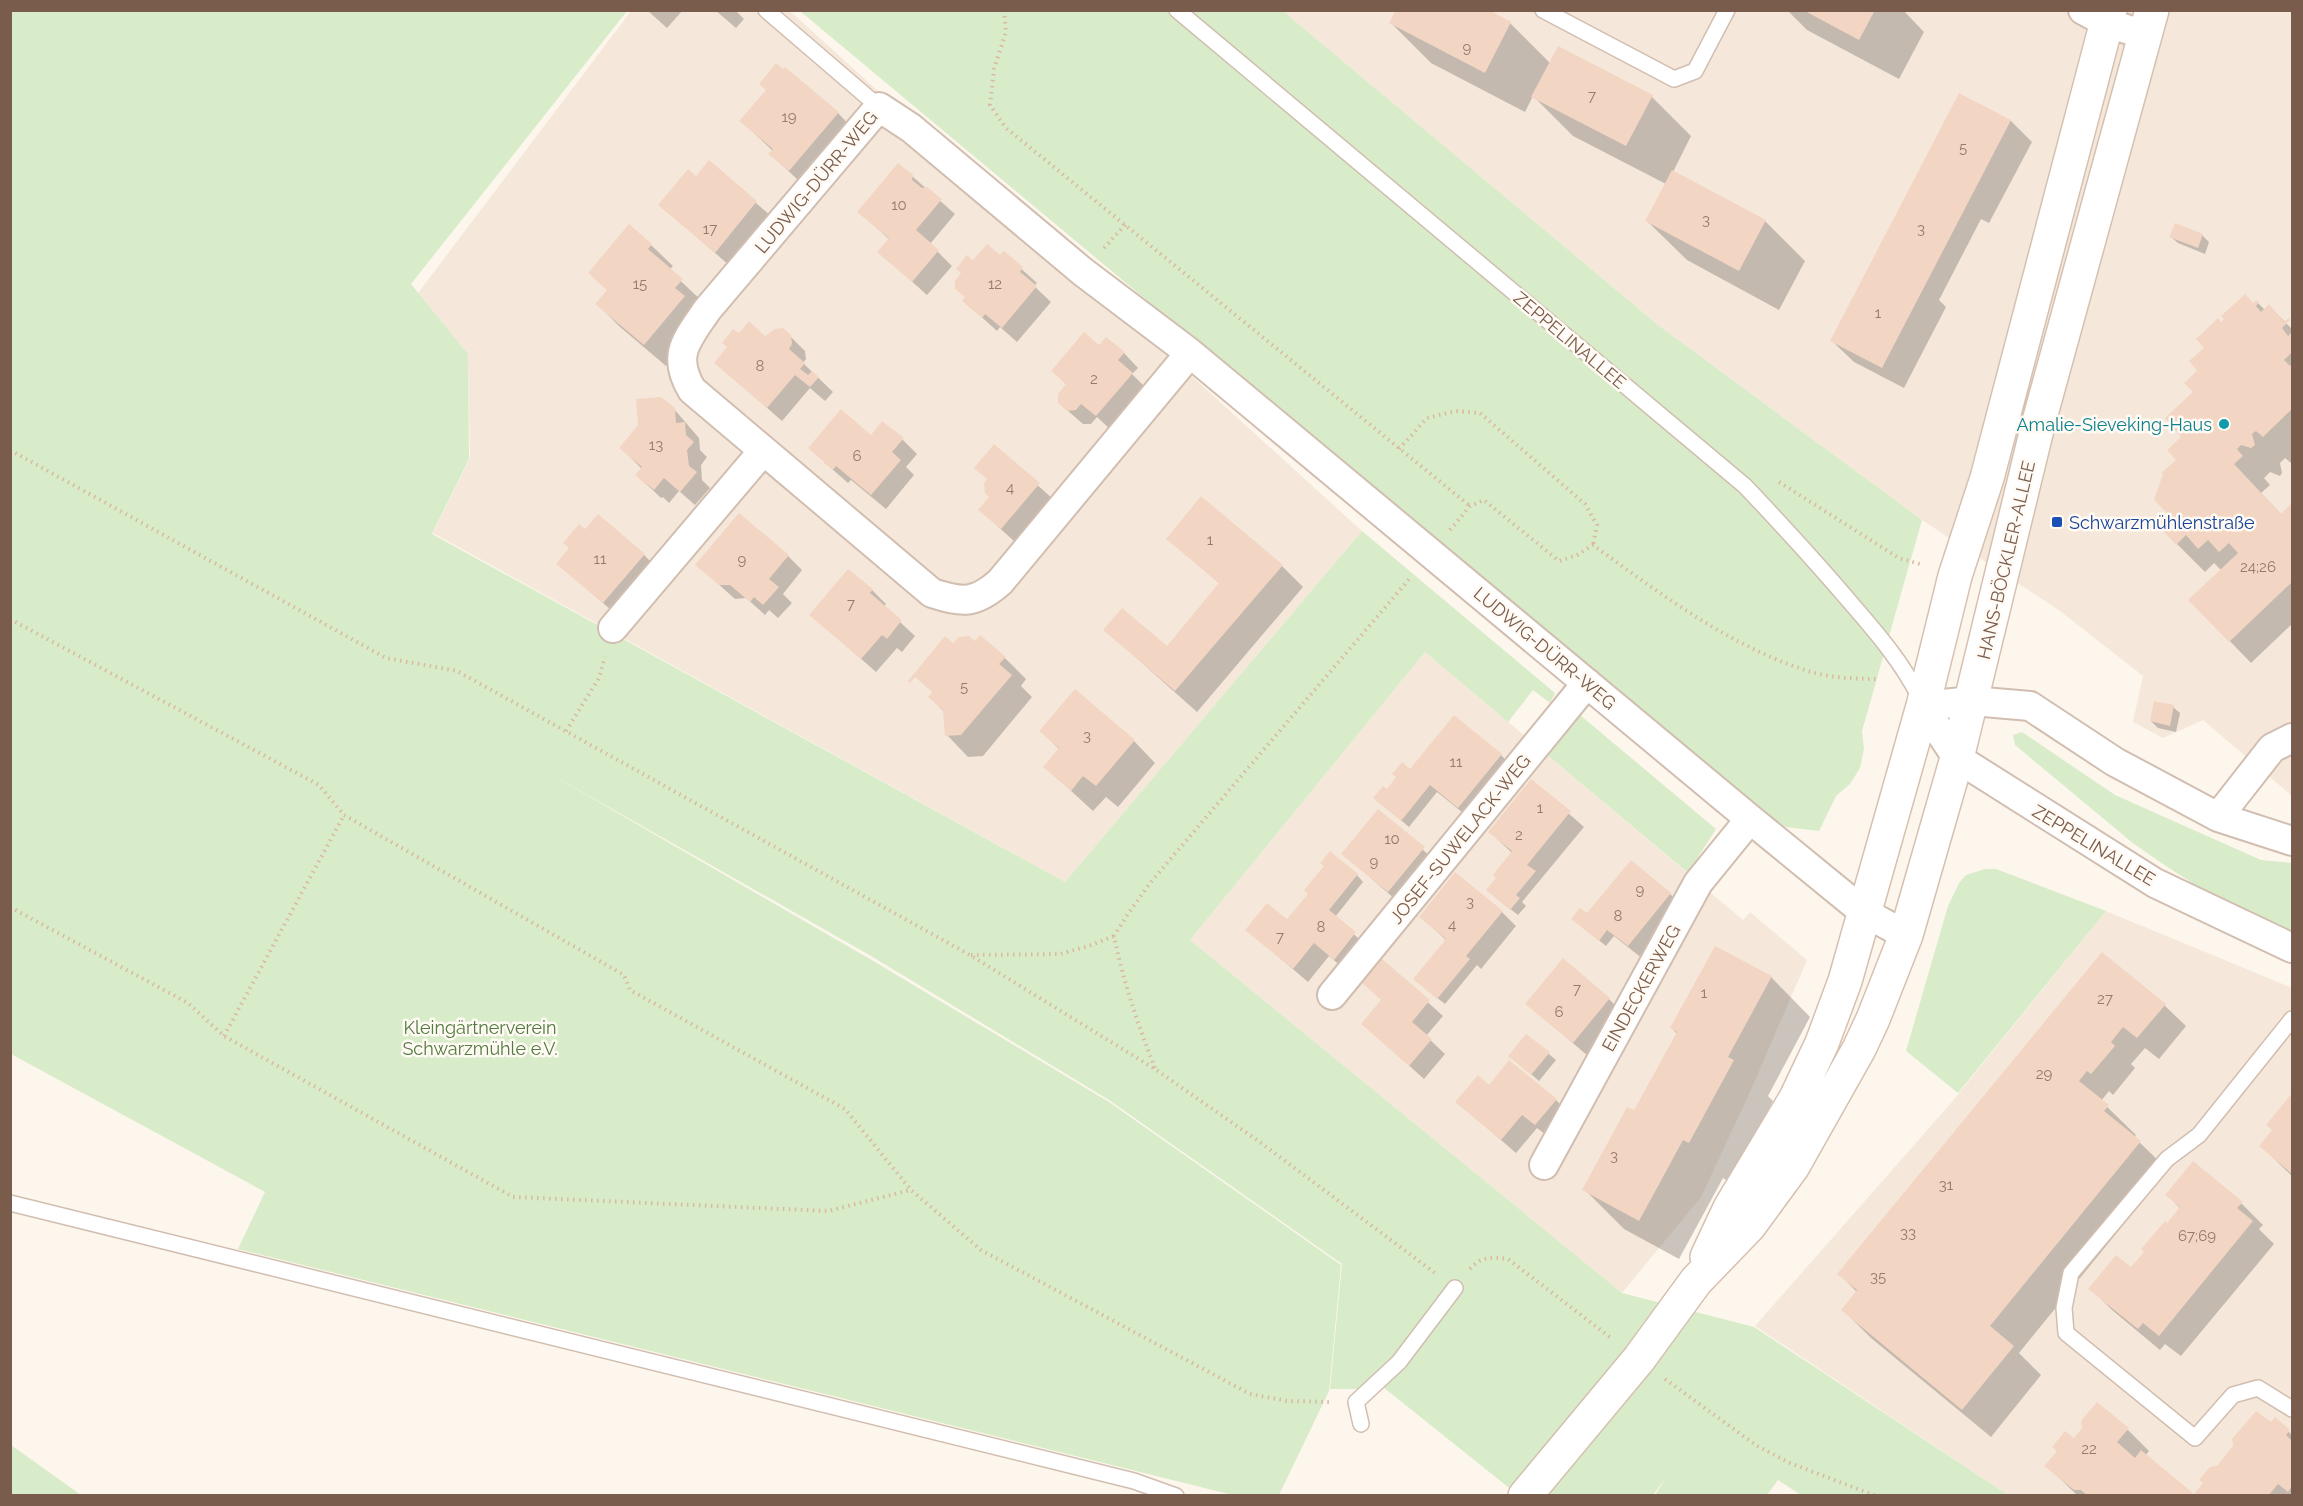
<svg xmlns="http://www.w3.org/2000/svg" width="2303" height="1506" viewBox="0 0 2303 1506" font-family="Raleway,sans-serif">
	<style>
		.residential { fill: #f5e8da }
		.green { fill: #d8ecc9 }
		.shadow { fill: #0003 }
		.building { fill: #f3d5c3 }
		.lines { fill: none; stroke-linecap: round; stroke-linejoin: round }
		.lane-casing { stroke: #d1beb0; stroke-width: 18 }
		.street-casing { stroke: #d1beb0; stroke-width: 32 }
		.secondary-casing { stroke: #d6c0b0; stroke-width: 36 }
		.path { stroke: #d9b8a5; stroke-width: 4; stroke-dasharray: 1.5 4.5; stroke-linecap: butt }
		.lane { stroke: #fff; stroke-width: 15 }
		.street { stroke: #fff; stroke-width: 28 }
		.secondary { stroke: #fff; stroke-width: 33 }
		.culture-dot { fill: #0f9aa8; stroke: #fffaf3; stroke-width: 2 }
		.transit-dot { fill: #1a4fb4; stroke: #fffaf3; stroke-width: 2 }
		.labels { text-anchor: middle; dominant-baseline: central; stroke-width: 5; stroke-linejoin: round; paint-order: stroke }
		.number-label { font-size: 15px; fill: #987a6a }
		.street-label { font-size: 18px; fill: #7a5c4d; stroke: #fffaf3 }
		.culture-label { font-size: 18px; fill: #0d838f; stroke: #fffaf3; text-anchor: end }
		.transit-label { font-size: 18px; fill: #164399; stroke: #fffaf3; text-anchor: start }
		.park-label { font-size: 18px; fill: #537a41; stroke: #fffaf3 }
	</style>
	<rect width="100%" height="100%" fill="#fdf6ec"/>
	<path class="residential" d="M 631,11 L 790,11 L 1362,531 L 1065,882 L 433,533 L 470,458 L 468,354 L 418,293 Z
		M 1283,11 L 2292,11 L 2292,796 L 2203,720 L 2163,738 L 2133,722 L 2143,676 L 2060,611 L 1922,520 L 1658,325 Z
		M 1425,652 L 1743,920 L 1750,912 L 1807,960 L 1750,1092 L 1701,1197 L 1622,1293 L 1190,940 Z
		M 2106,911 L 2292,988 L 2292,1495 L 2008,1495 L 1755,1326 L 1951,1103 Z"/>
	<path class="green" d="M 10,11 L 627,11 L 411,284 L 468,354 L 469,459 L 432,534 L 1065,882 L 1362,531 L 1555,693 L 1550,703 L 1533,690 L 1508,722 L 1425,652 L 1190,940 L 1622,1293 L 1754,1327 L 2008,1495 L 1801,1495 L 1778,1480 L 1767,1495 L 1655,1495 L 1666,1478 L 1653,1495 L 1518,1495 L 1373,1379 L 1365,1389 L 1330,1389 L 1342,1264 L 1109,1100 L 871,956 L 547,772 L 870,959 L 1109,1102 L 1341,1265 L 1329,1391 L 1279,1495 L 1233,1495 L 238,1249 L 265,1192 L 11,1054 Z
		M 800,11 L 1283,11 L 1658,325 L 1922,520 L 1862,731 L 1864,749 L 1860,768 L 1850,784 L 1836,796 L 1819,831 L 1786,827 L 1760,812 Z
		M 1580,715 L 1716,829 L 1688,873 L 1545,753 L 1574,718 Z
		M 2022,732 L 2115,795 L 2261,860 L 2292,863 L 2292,931 L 2222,902 L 2166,866 L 2134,844 L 2015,745 L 2013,735 Z
		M 1985,869 L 1996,869 L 2106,911 L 1958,1093 L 1906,1051 L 1948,906 L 1959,883 L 1966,875 Z
		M 10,1445 L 11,1445 L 81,1495 L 11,1495 Z"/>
	<path class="shadow" d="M 647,10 L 683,10 L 667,28 Z
		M 715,10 L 735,10 L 744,19 L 736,28 Z
		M 1787,10 L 1903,10 L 1924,32 L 1899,79 L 1807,30 Z
		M 1391,23 L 1510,23 L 1551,64 L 1652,97 L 1691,136 L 1673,172 L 1765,221 L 1805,261 L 1779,310 L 1687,260 L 1647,221 L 1666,184 L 1573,136 L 1533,96 L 1525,112 L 1431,63 Z
		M 785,69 L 838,113 L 859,135 L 811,192 L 770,154 L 773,151 L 741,121 Z
		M 1960,95 L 2011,121 L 2032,142 L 1989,223 L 1981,219 L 1939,300 L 1946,307 L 1904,388 L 1854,362 L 1832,341 Z
		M 709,162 L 771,216 L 730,266 L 660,205 L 696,178 Z
		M 912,176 L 955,214 L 930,244 L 952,266 L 927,295 L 879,252 L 889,239 L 859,212 Z
		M 2202,235 L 2209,242 L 2205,254 L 2178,243 L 2171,237 Z
		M 651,245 L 673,266 L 669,270 L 703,302 L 706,319 L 666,366 L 619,326 L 597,304 Z
		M 1004,253 L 1037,283 L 1034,286 L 1051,302 L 1017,342 L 1000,327 L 997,331 L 964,301 L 966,298 L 973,262 L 1001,257 Z
		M 2257,302 L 2265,310 L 2269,306 L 2292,329 L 2292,464 L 2285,458 L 2280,463 L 2282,473 L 2280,476 L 2270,472 L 2264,478 L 2270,485 L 2261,493 L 2282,515 L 2292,505 L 2292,624 L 2251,663 L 2191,601 L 2222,571 L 2214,563 L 2205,572 L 2177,544 L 2169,513 L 2183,437 L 2206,348 L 2222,324 Z
		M 739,336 L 765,338 L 790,336 L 805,351 L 806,359 L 803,363 L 833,392 L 825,401 L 810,388 L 782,421 L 716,363 Z
		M 1099,347 L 1124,353 L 1138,368 L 1132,374 L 1146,388 L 1111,430 L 1097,417 L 1091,424 L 1083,424 L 1059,403 L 1067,385 L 1053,371 Z
		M 674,409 L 699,438 L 700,450 L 707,457 L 701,465 L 702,480 L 710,488 L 695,505 L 679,491 L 669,503 L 663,497 L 661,498 L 637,475 L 642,469 L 621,448 Z
		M 871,437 L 903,440 L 917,454 L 906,467 L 914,475 L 886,509 L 851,480 L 848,483 L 824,462 Z
		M 994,446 L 1053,499 L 1016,543 L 980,510 L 991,497 L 989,480 Z
		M 585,531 L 644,555 L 658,569 L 618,616 L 558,564 Z
		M 1168,539 L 1282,566 L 1303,587 L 1197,712 L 1105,630 L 1167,648 L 1220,584 Z
		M 788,556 L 802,570 L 783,594 L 792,603 L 778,618 L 769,610 L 765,615 L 746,598 L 735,599 L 697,565 Z
		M 872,590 L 886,604 L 884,607 L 915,636 L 902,652 L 897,648 L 876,672 L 811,615 Z
		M 954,645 L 1005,658 L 1026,679 L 1021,686 L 1032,697 L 983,756 L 968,757 L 947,735 L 944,712 L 930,697 Z
		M 2173,707 L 2180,713 L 2176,732 L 2158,728 L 2151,721 Z
		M 1041,731 L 1134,741 L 1155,763 L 1118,807 L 1106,797 L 1093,811 L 1045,767 L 1060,750 Z
		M 1501,755 L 1515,769 L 1473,821 L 1437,792 L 1409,827 L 1382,804 L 1387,791 L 1411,771 Z
		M 1532,781 L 1584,827 L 1522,902 L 1526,906 L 1518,915 L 1495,897 L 1512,853 L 1490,832 Z
		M 1378,811 L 1438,863 L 1403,906 L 1343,854 Z
		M 1357,875 L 1363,882 L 1335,917 L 1369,948 L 1349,973 L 1329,956 L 1308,982 L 1247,930 L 1287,921 Z
		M 1670,894 L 1685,908 L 1643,959 L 1614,936 L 1606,946 L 1580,925 Z
		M 1502,912 L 1516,926 L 1481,969 L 1477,965 L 1445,1004 L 1422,986 L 1447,941 L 1421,917 Z
		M 1382,961 L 1443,1016 L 1426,1036 L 1445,1054 L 1424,1079 L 1363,1024 L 1382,1001 Z
		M 1771,977 L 1810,1017 L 1768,1096 L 1773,1101 L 1729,1182 L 1723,1178 L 1679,1259 L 1624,1229 L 1584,1189 L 1635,1113 L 1677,1034 L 1672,1028 Z
		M 1609,999 L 1623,1013 L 1588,1056 L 1527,1004 Z
		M 2164,1005 L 2186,1026 L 2159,1059 L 2145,1048 L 2131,1064 L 2135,1068 L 2113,1095 L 2109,1091 L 2101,1101 L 2136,1135 L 2134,1137 L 2168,1170 L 2019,1353 L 2041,1375 L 1991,1437 L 1871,1338 L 1843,1310 L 1857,1292 L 1839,1274 L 1999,1080 Z
		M 1527,1036 L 1556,1060 L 1539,1081 L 1517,1062 Z
		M 1489,1087 L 1556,1100 L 1570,1114 L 1550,1138 L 1537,1128 L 1516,1153 L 1457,1102 Z
		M 2292,1096 L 2292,1176 L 2261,1146 L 2274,1131 L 2268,1125 Z
		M 2167,1195 L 2241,1203 L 2263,1225 L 2259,1229 L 2274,1244 L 2181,1356 L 2165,1344 L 2160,1350 L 2112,1310 L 2090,1288 L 2131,1269 L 2146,1252 L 2181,1209 Z
		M 2275,1419 L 2292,1435 L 2292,1496 L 2194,1496 L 2217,1468 Z
		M 2128,1430 L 2149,1451 L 2145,1456 L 2194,1496 L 2078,1496 L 2047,1466 L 2075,1440 Z"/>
	<path class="building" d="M 1396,10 L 1489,10 L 1511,22 L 1485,73 L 1389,23 Z
		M 1803,10 L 1875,10 L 1859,40 Z
		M 1558,46 L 1653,95 L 1626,146 L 1531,97 Z
		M 776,63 L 783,69 L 785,67 L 839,112 L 789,171 L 768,154 L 773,149 L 739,121 L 766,90 L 759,84 Z
		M 1959,93 L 2011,120 L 1882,368 L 1830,341 Z
		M 709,160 L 757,201 L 715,253 L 658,205 L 688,169 L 696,176 Z
		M 898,163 L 913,175 L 912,180 L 922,188 L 927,187 L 942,199 L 916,230 L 939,250 L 912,282 L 877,252 L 889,238 L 857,212 Z
		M 1672,170 L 1766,220 L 1739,271 L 1645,221 Z
		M 2175,223 L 2203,234 L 2198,248 L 2169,237 Z
		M 629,224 L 652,244 L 648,249 L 683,279 L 675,288 L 685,296 L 644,345 L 595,304 L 607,290 L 588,273 Z
		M 987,244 L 1000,255 L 1004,251 L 1023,267 L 1020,272 L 1037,286 L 1002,328 L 985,314 L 982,318 L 962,301 L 965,297 L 955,289 L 955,281 L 961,273 L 956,269 L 967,255 L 973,260 Z
		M 2245,294 L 2253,303 L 2257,300 L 2259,302 L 2256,306 L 2261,312 L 2269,304 L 2284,322 L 2289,318 L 2290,320 L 2282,328 L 2288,336 L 2291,333 L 2292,335 L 2291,338 L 2292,352 L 2284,360 L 2290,366 L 2292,363 L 2292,409 L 2263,437 L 2256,431 L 2252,434 L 2255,445 L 2251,448 L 2241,445 L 2237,449 L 2243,456 L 2234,464 L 2281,514 L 2292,503 L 2292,582 L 2229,642 L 2188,600 L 2238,553 L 2229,543 L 2219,552 L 2208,540 L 2198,549 L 2186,535 L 2176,545 L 2156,523 L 2167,513 L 2154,500 L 2163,474 L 2161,473 L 2176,460 L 2167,450 L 2181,437 L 2165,418 L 2193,392 L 2184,383 L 2197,371 L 2189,361 L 2204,348 L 2196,339 L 2218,318 L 2221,322 L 2224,319 L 2221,316 Z
		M 749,321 L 765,336 L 775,329 L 783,328 L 791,335 L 792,344 L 789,349 L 805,363 L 800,369 L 808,375 L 812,371 L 819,377 L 810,387 L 795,375 L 767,408 L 714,363 L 727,347 L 722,343 L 733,329 L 739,333 Z
		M 1084,332 L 1099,345 L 1106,337 L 1125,352 L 1118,360 L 1133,373 L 1096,416 L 1081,404 L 1076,410 L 1067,411 L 1058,403 L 1058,394 L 1066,384 L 1051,371 Z
		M 661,397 L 675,408 L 676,423 L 685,422 L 686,435 L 694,442 L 687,450 L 689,466 L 697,472 L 680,492 L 664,478 L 654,490 L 647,484 L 646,485 L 635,475 L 642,467 L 619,448 L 638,425 L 636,399 Z
		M 841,409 L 871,435 L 882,421 L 904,438 L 892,452 L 901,460 L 871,495 L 836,466 L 833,470 L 808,448 Z
		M 994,444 L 1040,483 L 1001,529 L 978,510 L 989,497 L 985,493 L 984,483 L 987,479 L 974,468 Z
		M 1201,496 L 1283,565 L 1175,691 L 1103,630 L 1122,608 L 1167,646 L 1219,583 L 1166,539 Z
		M 739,513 L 789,555 L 769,579 L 779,587 L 763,605 L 754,597 L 750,602 L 730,585 L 719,585 L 695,565 Z
		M 598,514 L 645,554 L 603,603 L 556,564 L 569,548 L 563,543 L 579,524 L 585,529 Z
		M 848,569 L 873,589 L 870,593 L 902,620 L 887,639 L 882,635 L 861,659 L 809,615 Z
		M 980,635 L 1006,657 L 999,664 L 1012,675 L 961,735 L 945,736 L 943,710 L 928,697 L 932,692 L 915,677 L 910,683 L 908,681 L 945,636 L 953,643 L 959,637 L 969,636 L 975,641 Z
		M 1075,689 L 1135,740 L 1096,786 L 1083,776 L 1071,791 L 1043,767 L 1059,748 L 1039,731 Z
		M 2154,701 L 2174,705 L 2170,726 L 2150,721 Z
		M 1454,715 L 1502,754 L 1458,808 L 1430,785 L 1401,821 L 1373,798 L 1383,786 L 1387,789 L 1396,777 L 1392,774 L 1402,762 L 1410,769 Z
		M 1531,779 L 1571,811 L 1527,865 L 1536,871 L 1516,895 L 1520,898 L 1510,910 L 1486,890 L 1496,878 L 1493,875 L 1512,851 L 1488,832 Z
		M 1378,809 L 1425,847 L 1388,892 L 1341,854 Z
		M 1330,851 L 1358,874 L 1329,910 L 1356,932 L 1334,960 L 1314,943 L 1293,969 L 1245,930 L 1267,903 L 1287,919 L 1308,894 L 1304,890 L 1324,866 L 1320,863 Z
		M 1631,860 L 1671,893 L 1628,946 L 1607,930 L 1599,941 L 1571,919 L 1580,908 L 1587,913 Z
		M 1455,872 L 1503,911 L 1466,956 L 1470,959 L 1437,999 L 1413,979 L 1446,939 L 1419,917 Z
		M 1715,946 L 1772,976 L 1728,1057 L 1734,1060 L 1689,1143 L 1683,1140 L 1639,1221 L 1582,1190 L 1627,1107 L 1634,1110 L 1677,1032 L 1670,1028 Z
		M 2102,952 L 2166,1004 L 2137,1038 L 2123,1027 L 2111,1042 L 2115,1046 L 2091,1074 L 2087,1071 L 2079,1081 L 2109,1105 L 2104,1111 L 2141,1141 L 1990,1326 L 2014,1346 L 1962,1410 L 1841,1310 L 1857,1290 L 1837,1274 Z
		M 1563,958 L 1610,998 L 1573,1043 L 1525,1004 Z
		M 1382,959 L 1430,1000 L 1412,1022 L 1432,1039 L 1409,1066 L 1361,1024 L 1381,1000 L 1362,983 Z
		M 1526,1034 L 1550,1052 L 1531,1075 L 1508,1056 Z
		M 1509,1060 L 1557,1099 L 1535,1125 L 1522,1115 L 1501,1140 L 1455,1102 L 1478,1075 L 1489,1085 Z
		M 2292,1093 L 2292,1174 L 2259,1146 L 2272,1130 L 2266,1125 Z
		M 2193,1161 L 2243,1202 L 2237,1208 L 2253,1221 L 2159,1336 L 2143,1323 L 2138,1329 L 2088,1289 L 2116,1255 L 2131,1267 L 2144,1252 L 2141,1249 L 2165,1221 L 2167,1223 L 2180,1207 L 2165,1195 Z
		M 2097,1402 L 2129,1428 L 2117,1442 L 2135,1458 L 2141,1450 L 2194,1494 L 2203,1483 L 2199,1480 L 2210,1467 L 2217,1466 L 2233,1446 L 2232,1439 L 2256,1411 L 2271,1422 L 2275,1417 L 2290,1430 L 2286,1435 L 2292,1441 L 2292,1486 L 2288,1492 L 2278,1484 L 2268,1496 L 2097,1496 L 2095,1494 L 2088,1496 L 2081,1490 L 2074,1490 L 2044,1466 L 2057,1451 L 2052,1447 L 2065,1431 L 2074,1438 L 2082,1428 L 2081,1421 Z"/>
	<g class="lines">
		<g class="lane-casing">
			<path id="lane" d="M 766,10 L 879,107
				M 1177,10 L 1745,486 C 1781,524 1816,562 1850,602 C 1876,632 1902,662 1920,698
				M 1543,10 L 1674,79 L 1695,71 L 1727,10
				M 2292,1019 L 2199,1135 L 2167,1159 L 2071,1273 L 2064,1308 L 2066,1333 L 2195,1438 L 2233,1395 L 2258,1388 L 2292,1409
				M 10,1203 L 1134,1481 L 1176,1496
				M 1361,1424 L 1356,1402 L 1399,1362 L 1455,1288"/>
		</g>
		<g class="street-casing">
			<path id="street" d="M 2083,10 L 2107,23 L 2145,35
				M 1190,353 L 1000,582 C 975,604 963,603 932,593 L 692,390 C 671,355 687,340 707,310 L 879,107 L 911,128 L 1083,272 L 1190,353 L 1750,819 L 1865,913 L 1906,935
				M 613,628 L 763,451
				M 2218,817 L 2272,748 L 2292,738
				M 2292,841 L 2218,817 L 2115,762 L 2030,706 L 1972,701 L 1923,706 L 1957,758 L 2155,883 L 2292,948
				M 1332,995 L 1587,683
				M 1544,1165 L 1698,883 L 1750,819"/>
		</g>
		<g class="secondary-casing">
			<path id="secondary" d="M 1707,1257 L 1730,1208 L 1796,1098 L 1822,1043 L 1845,981 L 1923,706 L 1955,576 L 1987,478 L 2110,10
				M 1525,1496 L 1639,1359 L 1696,1281 L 1749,1226 L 1793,1166 L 1859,1049 L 1873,1019 L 1906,935 L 1957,758 L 2038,425 L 2152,10"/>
		</g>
		<path class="path" d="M 1004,10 L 1006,32 L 994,69 L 990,105 L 1006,128 L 1470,506
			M 1104,248 L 1126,224
			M 1399,449 L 1427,418 L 1456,411 L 1480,413 L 1585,504 L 1597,525 L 1593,545
			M 10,450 L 386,658 L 457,671 L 970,955 L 1155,1069 L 1257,1140 L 1435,1273
			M 1779,482 L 1899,558 L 1923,565
			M 1450,530 L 1470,506 L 1484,500 L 1559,561 L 1577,555 L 1593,545 C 1658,592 1725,643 1802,669 C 1826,678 1853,679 1879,679
			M 10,619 L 319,785 L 344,815 L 624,975 L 630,990 L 845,1109 L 911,1190 L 981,1250 L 1250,1394 L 1287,1401 L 1333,1402
			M 566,731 L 599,678 L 605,657
			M 10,907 L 188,1003 L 224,1036 L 513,1197 L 828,1211 L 911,1190
			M 971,955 L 1060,954 L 1089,946 L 1114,936
			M 224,1036 L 344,815
			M 1155,1068 C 1138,1025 1123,981 1114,936 L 1128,914 L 1150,883 L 1411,577
			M 1470,1269 C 1481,1256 1493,1257 1508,1259 L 1611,1338
			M 1665,1379 L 1757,1446 L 1790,1463 L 1876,1496"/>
		<use href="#lane" class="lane"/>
		<use href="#street" class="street"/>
		<use href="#secondary" class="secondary"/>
	</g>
	<circle class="culture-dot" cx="2224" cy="424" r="6"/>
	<rect class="transit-dot" x="2051" y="516" width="12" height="12" rx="3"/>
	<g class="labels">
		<g class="number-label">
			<text x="1467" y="48">9</text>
			<text x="1592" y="96">7</text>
			<text x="789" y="117">19</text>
			<text x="1963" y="148">5</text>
			<text x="899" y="205">10</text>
			<text x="1706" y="220">3</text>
			<text x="710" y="229">17</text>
			<text x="1921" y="229">3</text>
			<text x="640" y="284">15</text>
			<text x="995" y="284">12</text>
			<text x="1878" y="313">1</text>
			<text x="760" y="366">8</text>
			<text x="1094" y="379">2</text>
			<text x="656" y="445">13</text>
			<text x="857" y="456">6</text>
			<text x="1010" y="488">4</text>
			<text x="1210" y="540">1</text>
			<text x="600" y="559">11</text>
			<text x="742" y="560">9</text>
			<text x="2258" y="567">24;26</text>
			<text x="851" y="604">7</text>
			<text x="964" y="687">5</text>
			<text x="1087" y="736">3</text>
			<text x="1456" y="762">11</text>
			<text x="1540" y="808">1</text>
			<text x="1519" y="835">2</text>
			<text x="1392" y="839">10</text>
			<text x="1374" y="862">9</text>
			<text x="1640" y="890">9</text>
			<text x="1470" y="902">3</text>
			<text x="1618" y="916">8</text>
			<text x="1452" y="925">4</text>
			<text x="1321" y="927">8</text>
			<text x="1280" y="937">7</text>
			<text x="1577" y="989">7</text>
			<text x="1704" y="993">1</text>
			<text x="2105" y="999">27</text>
			<text x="1559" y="1012">6</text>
			<text x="2044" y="1074">29</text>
			<text x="1614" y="1156">3</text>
			<text x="1946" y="1185">31</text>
			<text x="1908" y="1233">33</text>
			<text x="2197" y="1236">67;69</text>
			<text x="1878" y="1277">35</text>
			<text x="2089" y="1449">22</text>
		</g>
		<g class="street-label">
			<text transform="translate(816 182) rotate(-50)">LUDWIG-DÜRR-WEG</text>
			<text transform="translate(1570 340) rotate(40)">ZEPPELINALLEE</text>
			<text transform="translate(2006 560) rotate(-77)">HANS-BÖCKLER-ALLEE</text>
			<text transform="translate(1545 648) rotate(40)">LUDWIG-DÜRR-WEG</text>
			<text transform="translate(1460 839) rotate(-51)">JOSEF-SUWELACK-WEG</text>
			<text transform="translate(2094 845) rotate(31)">ZEPPELINALLEE</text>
			<text transform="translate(1641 988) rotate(-61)">EINDECKERWEG</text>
		</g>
		<g class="culture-label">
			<text x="2212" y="424">Amalie-Sieveking-Haus</text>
		</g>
		<g class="transit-label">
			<text x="2069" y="522">Schwarzmühlenstraße</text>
		</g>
		<g class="park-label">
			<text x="480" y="1027">Kleingärtnerverein<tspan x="480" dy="21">Schwarzmühle e.V.</tspan></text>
		</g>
	</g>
	<rect width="2303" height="1506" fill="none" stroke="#7a5c4d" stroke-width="24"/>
</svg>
